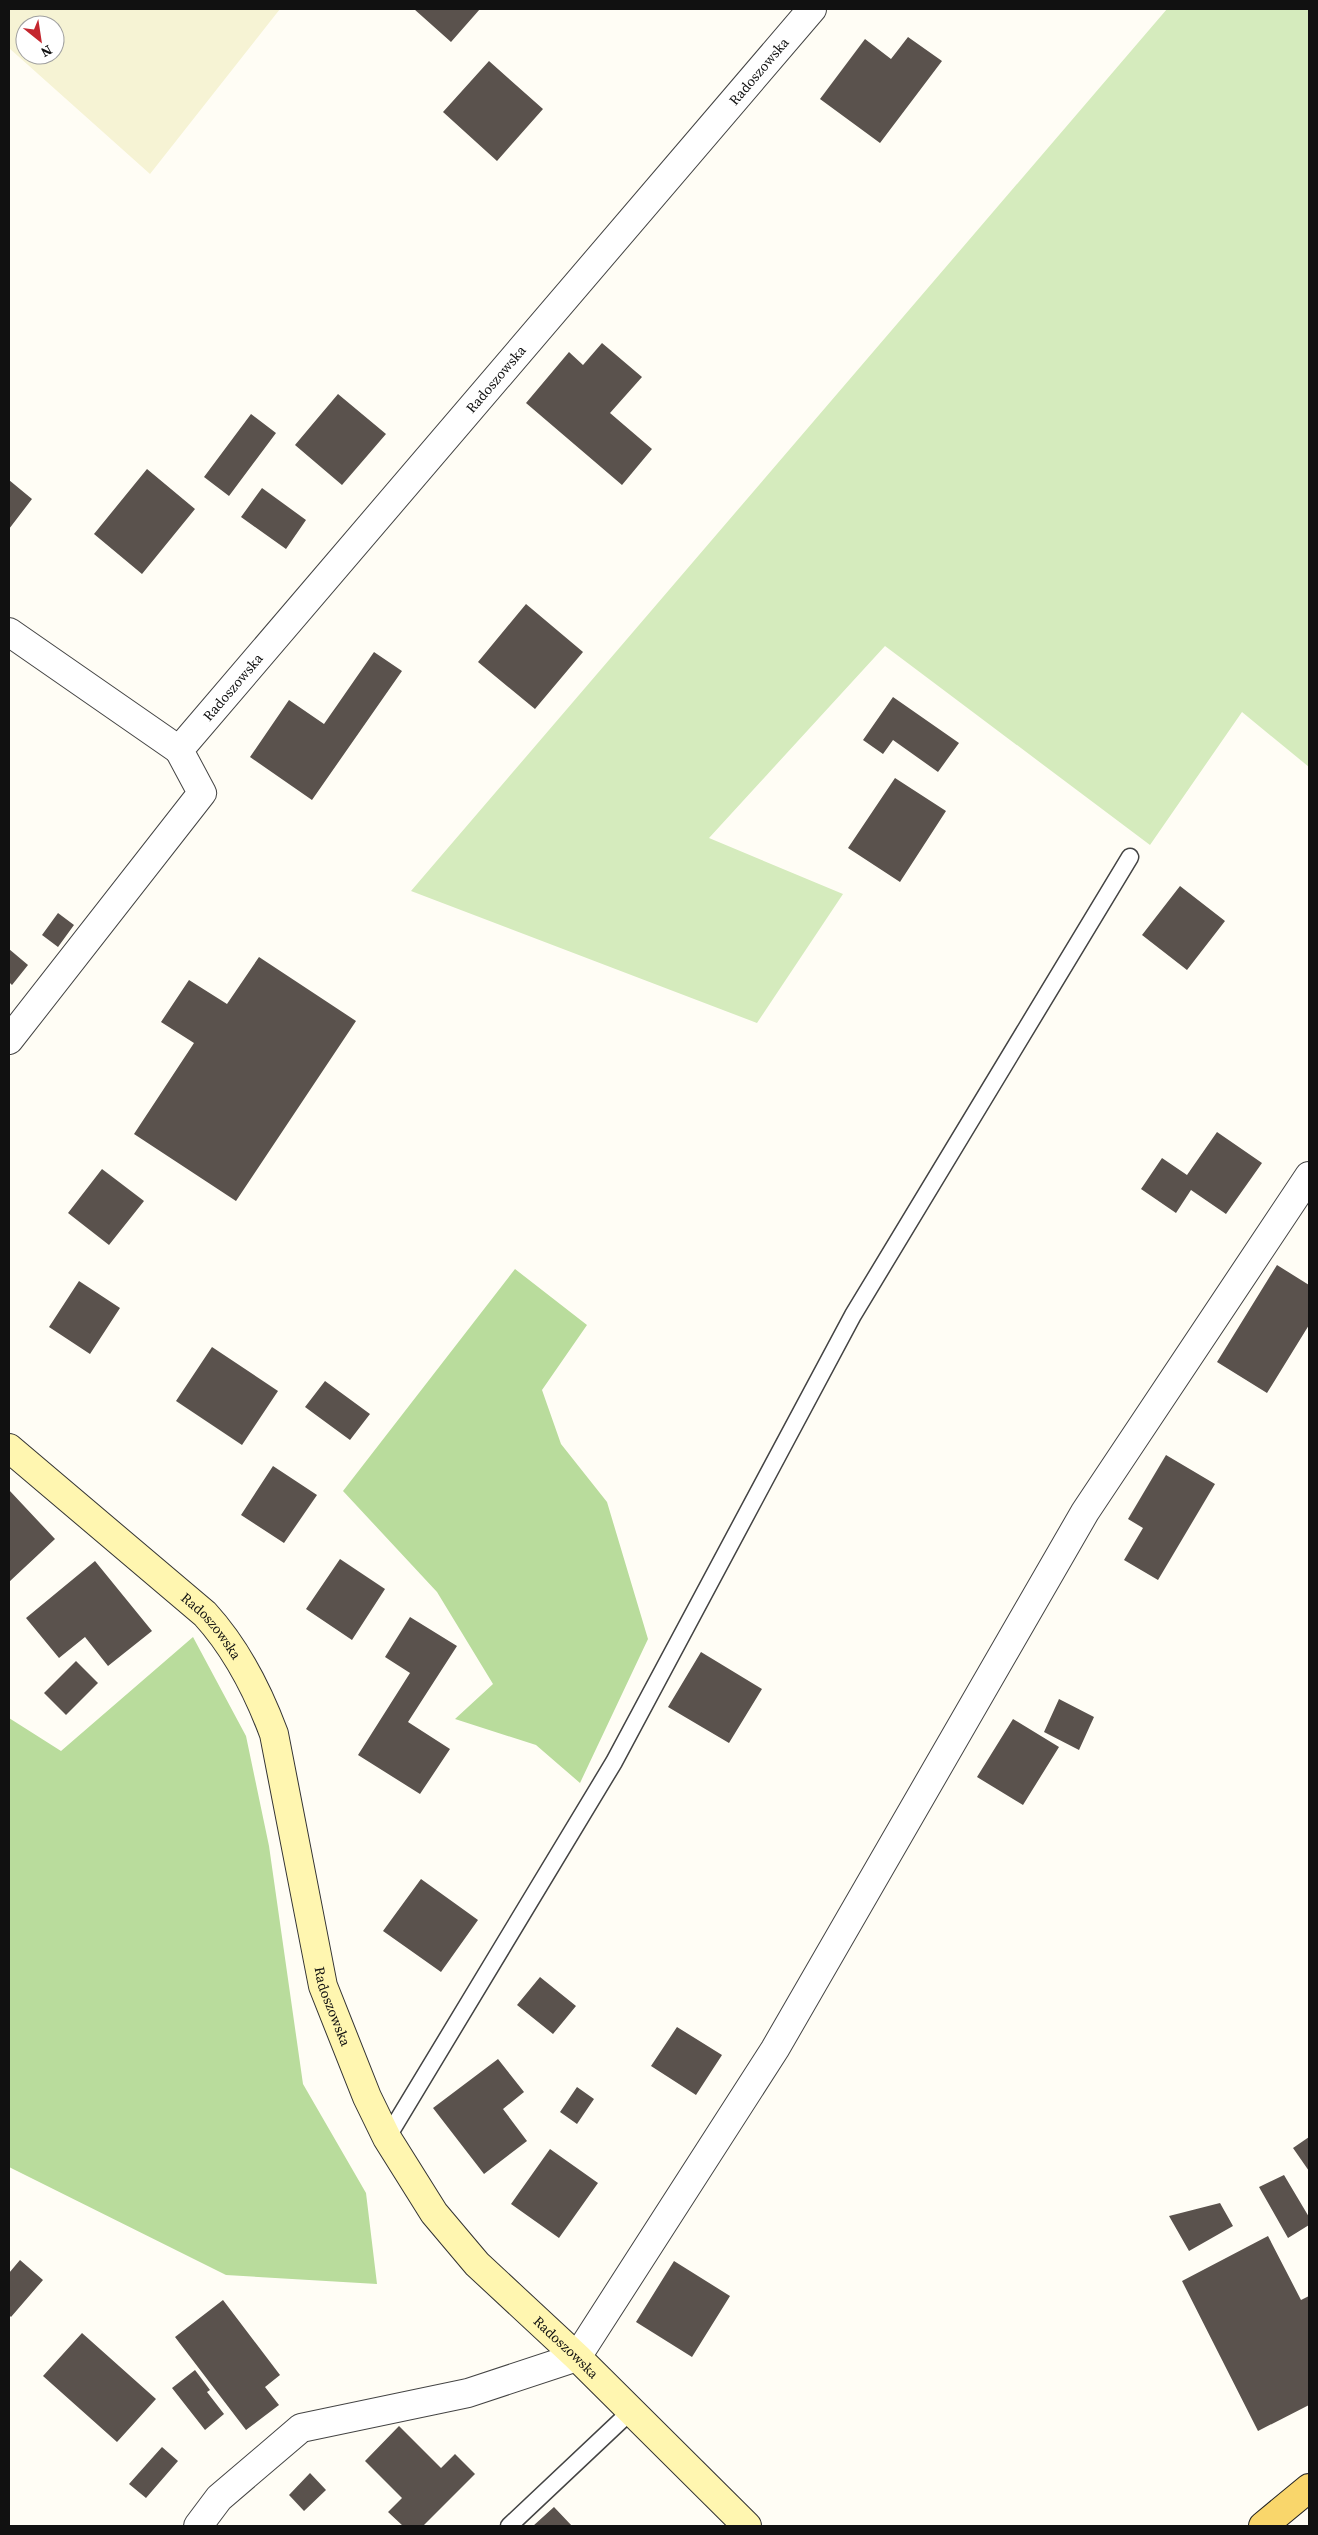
<svg xmlns="http://www.w3.org/2000/svg" width="1318" height="2535" viewBox="0 0 1318 2535" font-family="'Source Serif 4',serif">
	<style>
		.farmland { fill: #f6f3d4; fill-rule: evenodd }
		.green { fill: #d5ebbd }
		.forest { fill: #b9dc9c }
		.building { fill: #5a524d }
		.lines { fill: none; stroke-linecap: round; stroke-linejoin: round }
		.lane-casing { stroke: #444; stroke-width: 19 }
		.street-casing { stroke: #444; stroke-width: 30 }
		.secondary-casing { stroke: #333; stroke-width: 30 }
		.primary-casing { stroke: #222; stroke-width: 30 }
		.lane { stroke: #fff; stroke-width: 16 }
		.street { stroke: #fff; stroke-width: 28 }
		.secondary { stroke: #fff6b0; stroke-width: 28 }
		.primary { stroke: #f9d66b; stroke-width: 28 }
		.labels { text-anchor: middle; dominant-baseline: central; stroke-width: 5; stroke-linejoin: round; paint-order: stroke }
		.street-label { font-size: 14px; fill: #111; stroke: #fff }
	</style>
	<rect width="100%" height="100%" fill="#fffdf5"/>
	<path class="farmland" d="M 9,9 L 280,9 L 150,174 L 9,48 ZM 25,25 L 55,25 L 55,55 L 25,55 Z"/>
	<path class="green" d="M 1167,9 L 1309,9 L 1309,767 L 1242,712 L 1150,845 L 885,646 L 709,838 L 843,894 L 757,1023 L 411,891 Z"/>
	<path class="forest" d="M 515,1269 L 587,1325 L 542,1390 L 561,1444 L 607,1502 L 648,1639 L 580,1783 L 536,1745 L 455,1719 L 493,1684 L 437,1592 L 343,1491 Z
		M 193,1637 L 246,1736 L 269,1846 L 303,2084 L 366,2193 L 377,2284 L 226,2275 L 9,2167 L 9,1718 L 61,1751 Z"/>
	<path class="building" d="M 414,9 L 480,9 L 451,42 Z
		M 908,37 L 942,61 L 880,143 L 820,99 L 865,39 L 891,59 Z
		M 489,61 L 543,109 L 497,161 L 443,112 Z
		M 602,343 L 642,377 L 610,413 L 652,449 L 622,485 L 526,403 L 569,352 L 583,365 Z
		M 338,394 L 386,434 L 342,485 L 295,445 Z
		M 251,414 L 276,433 L 229,496 L 204,477 Z
		M 147,469 L 195,509 L 142,574 L 94,534 Z
		M 9,480 L 32,499 L 9,529 Z
		M 262,488 L 306,520 L 286,549 L 241,517 Z
		M 526,604 L 583,652 L 535,709 L 478,662 Z
		M 374,652 L 402,671 L 312,800 L 250,757 L 289,700 L 324,724 Z
		M 893,697 L 959,743 L 938,772 L 893,740 L 883,754 L 863,740 Z
		M 895,778 L 946,811 L 900,882 L 848,848 Z
		M 1180,886 L 1225,921 L 1187,970 L 1142,935 Z
		M 58,913 L 74,925 L 58,947 L 42,935 Z
		M 9,949 L 28,965 L 12,985 L 9,982 Z
		M 259,957 L 356,1021 L 236,1201 L 134,1134 L 194,1043 L 161,1022 L 189,980 L 227,1004 Z
		M 1217,1132 L 1262,1163 L 1226,1214 L 1191,1190 L 1176,1213 L 1141,1189 L 1162,1158 L 1187,1175 Z
		M 102,1169 L 144,1201 L 109,1245 L 68,1213 Z
		M 1277,1265 L 1309,1285 L 1309,1325 L 1267,1393 L 1217,1362 Z
		M 79,1281 L 120,1308 L 90,1354 L 49,1327 Z
		M 212,1347 L 278,1391 L 242,1445 L 176,1401 Z
		M 325,1381 L 370,1414 L 350,1440 L 305,1407 Z
		M 1166,1455 L 1215,1484 L 1158,1580 L 1124,1560 L 1143,1528 L 1128,1519 Z
		M 273,1466 L 317,1495 L 284,1543 L 241,1515 Z
		M 9,1490 L 55,1539 L 9,1582 Z
		M 340,1559 L 385,1589 L 352,1640 L 306,1609 Z
		M 95,1561 L 152,1631 L 108,1666 L 85,1637 L 59,1658 L 26,1618 Z
		M 410,1617 L 457,1646 L 408,1722 L 450,1749 L 420,1794 L 358,1755 L 410,1673 L 385,1657 Z
		M 701,1652 L 762,1689 L 729,1743 L 668,1707 Z
		M 76,1661 L 98,1683 L 66,1715 L 44,1693 Z
		M 1059,1699 L 1094,1717 L 1079,1750 L 1044,1732 Z
		M 1013,1719 L 1059,1747 L 1023,1805 L 977,1777 Z
		M 421,1879 L 478,1920 L 441,1972 L 383,1931 Z
		M 540,1977 L 576,2006 L 553,2034 L 517,2005 Z
		M 677,2027 L 722,2055 L 696,2095 L 651,2066 Z
		M 498,2059 L 524,2092 L 503,2109 L 527,2141 L 484,2174 L 433,2108 Z
		M 577,2087 L 594,2099 L 577,2124 L 560,2112 Z
		M 1309,2137 L 1309,2171 L 1293,2148 Z
		M 550,2149 L 598,2183 L 559,2238 L 511,2204 Z
		M 1284,2175 L 1309,2217 L 1309,2225 L 1288,2238 L 1259,2187 Z
		M 1220,2203 L 1233,2226 L 1189,2251 L 1169,2216 Z
		M 1268,2236 L 1301,2300 L 1309,2296 L 1309,2405 L 1258,2431 L 1182,2281 Z
		M 20,2260 L 43,2280 L 11,2317 L 9,2315 L 9,2273 Z
		M 674,2261 L 730,2296 L 692,2357 L 636,2322 Z
		M 223,2300 L 280,2375 L 265,2387 L 279,2405 L 246,2430 L 175,2337 Z
		M 82,2333 L 156,2399 L 117,2442 L 43,2376 Z
		M 195,2370 L 210,2390 L 207,2392 L 224,2414 L 205,2430 L 172,2388 Z
		M 399,2426 L 441,2468 L 455,2454 L 475,2474 L 423,2526 L 403,2526 L 388,2512 L 402,2498 L 365,2461 Z
		M 162,2447 L 178,2461 L 146,2498 L 129,2484 Z
		M 310,2473 L 326,2490 L 304,2511 L 289,2495 Z
		M 554,2507 L 572,2526 L 533,2526 Z"/>
	<g class="lines">
		<g class="lane-casing">
			<path id="lane" d="M 387,2138 L 614,1762 L 853,1315 L 1130,857
				M 509,2526 L 631,2411"/>
		</g>
		<g class="street-casing">
			<g id="street">
				<path d="M 9,632 L 179,750"/>
				<path id="s1" d="M 9,1040 L 202,793 L 179,750 L 812,9"/>
				<path d="M 198,2526 L 219,2498 L 301,2428 L 468,2393 L 577,2357 L 775,2049 L 1085,1512 L 1309,1176"/>
			</g>
		</g>
		<g class="secondary-casing">
			<g id="secondary">
				<path id="s2" d="M 9,1448 L 205,1614 C 236,1648 258,1691 274,1734 L 323,1986 L 367,2097 L 387,2138 L 434,2213 L 477,2264 L 577,2357 L 747,2526"/>
			</g>
		</g>
		<g class="primary-casing">
			<path id="primary" d="M 1263,2526 L 1309,2488"/>
		</g>
		<use href="#lane" class="lane"/>
		<use href="#street" class="street"/>
		<use href="#secondary" class="secondary"/>
		<use href="#primary" class="primary"/>
	</g>
	<g class="labels">
		<g class="street-label">
			<text stroke="none"><textPath href="#s1" startOffset="1255">Radoszowska</textPath></text>
			<text stroke="none"><textPath href="#s1" startOffset="850">Radoszowska</textPath></text>
			<text stroke="none"><textPath href="#s1" startOffset="445">Radoszowska</textPath></text>
			<text stroke="none"><textPath href="#s2" startOffset="270">Radoszowska</textPath></text>
			<text stroke="none"><textPath href="#s2" startOffset="675">Radoszowska</textPath></text>
			<text stroke="none"><textPath href="#s2" startOffset="1095">Radoszowska</textPath></text>
		</g>
	</g>
	<rect width="1318" height="2535" fill="none" stroke="#111111" stroke-width="20"/>
	<g transform="translate(40 40) rotate(150)"><circle r="24" fill="#ffffff" stroke="#a0a0a0"/>
	<path d="M0-4L9 19L0 12L-9 19Z" fill="#c4262e"/>
	<text y="-8" font-size="14" font-weight="bold" text-anchor="middle" fill="#111111">N</text>
	</g>
</svg>
